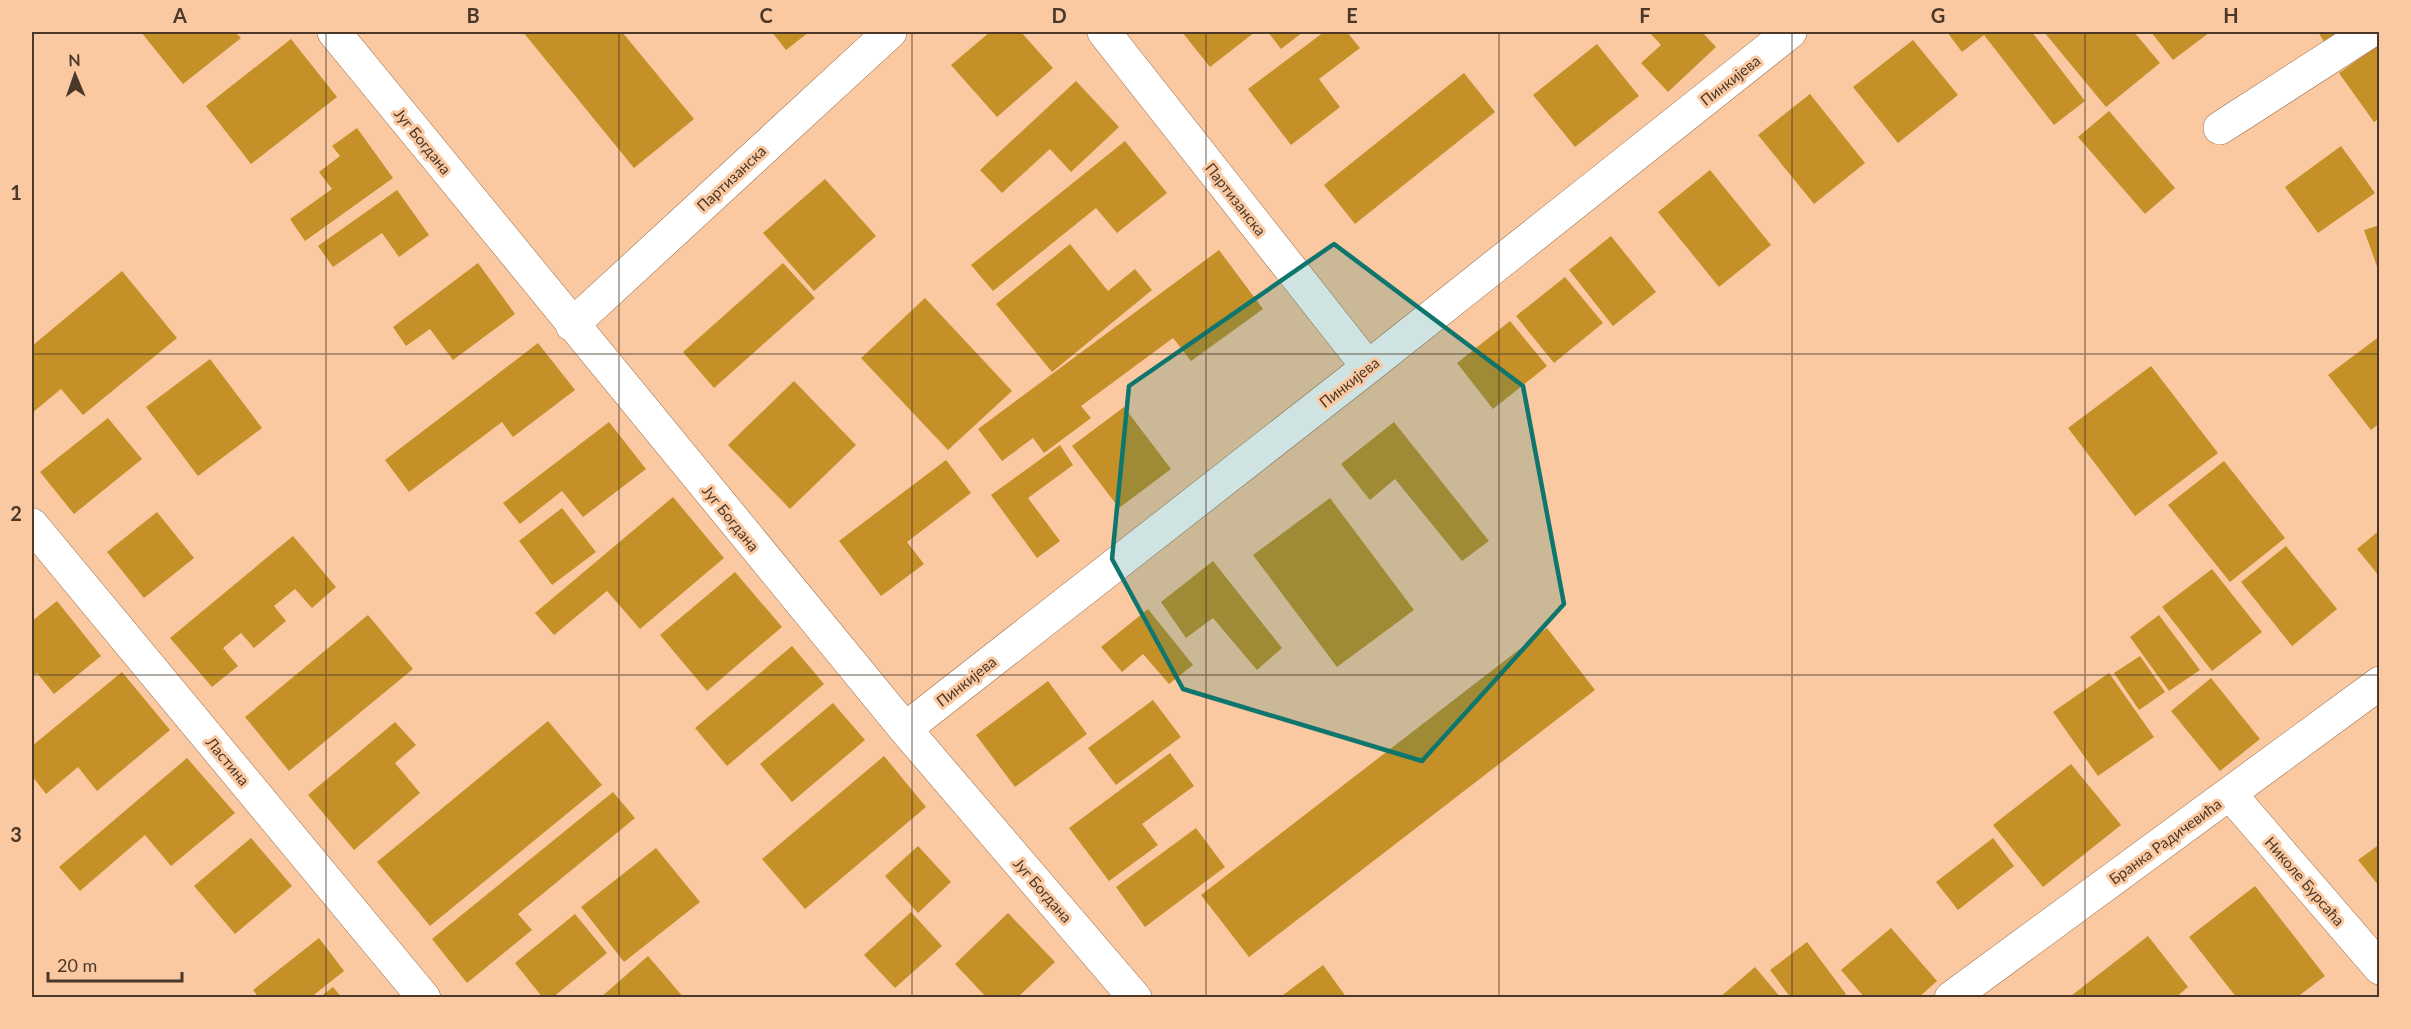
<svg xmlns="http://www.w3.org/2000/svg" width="2411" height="1029" viewBox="0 0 2411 1029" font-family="Lato,sans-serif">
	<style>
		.building { fill: #c49027 }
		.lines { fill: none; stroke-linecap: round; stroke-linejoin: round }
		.minor-casing { stroke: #996d48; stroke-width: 34 }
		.minor { stroke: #fff; stroke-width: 33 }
		.marked { fill: #0f766e; fill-opacity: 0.2; stroke: #0f766e; stroke-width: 4.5; stroke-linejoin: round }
		.grid { fill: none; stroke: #4b3828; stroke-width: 1.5; stroke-opacity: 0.55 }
		.labels { text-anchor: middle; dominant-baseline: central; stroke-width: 6; stroke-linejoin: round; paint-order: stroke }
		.street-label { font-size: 15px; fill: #4b3828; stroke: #fac9a2 }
		.neatline { fill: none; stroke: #4b3828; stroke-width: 2 }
		.grid-label { font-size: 20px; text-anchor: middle; font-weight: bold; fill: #4b3828 }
	</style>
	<rect width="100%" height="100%" fill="#fac9a2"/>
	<path class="building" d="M 141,32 L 235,32 L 241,38 L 183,84 Z
		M 523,32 L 622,32 L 694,119 L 634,168 Z
		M 772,32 L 809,32 L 786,50 Z
		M 990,32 L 1021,32 L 1053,68 L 997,117 L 951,65 Z
		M 1182,32 L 1255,32 L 1210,67 Z
		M 1268,32 L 1303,32 L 1281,49 Z
		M 1324,32 L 1347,32 L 1360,48 L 1319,79 L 1340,107 L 1291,145 L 1248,89 Z
		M 1649,32 L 1702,32 L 1716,47 L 1668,92 L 1641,63 L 1661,45 Z
		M 1947,32 L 2032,32 L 2085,101 L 2054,125 L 1984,35 L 1962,52 Z
		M 2044,32 L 2134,32 L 2160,63 L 2106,107 Z
		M 2151,32 L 2210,32 L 2173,60 Z
		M 2318,32 L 2342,32 L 2325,43 Z
		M 291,39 L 337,97 L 251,164 L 206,106 Z
		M 1913,40 L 1958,95 L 1898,143 L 1853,87 Z
		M 1597,44 L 1639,96 L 1575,147 L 1533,95 Z
		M 2380,44 L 2380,118 L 2374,122 L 2339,73 Z
		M 1464,73 L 1495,112 L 1355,224 L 1324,185 Z
		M 1076,81 L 1119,127 L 1071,172 L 1050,149 L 1002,193 L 980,170 Z
		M 1810,94 L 1865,163 L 1814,204 L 1758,135 Z
		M 2109,111 L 2175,188 L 2145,214 L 2078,137 Z
		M 357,128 L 393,178 L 305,241 L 290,219 L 332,189 L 319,172 L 340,156 L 332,146 Z
		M 1125,141 L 1167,193 L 1117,233 L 1096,208 L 993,291 L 971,265 Z
		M 2341,146 L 2375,193 L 2318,233 L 2285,187 Z
		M 1710,170 L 1771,245 L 1719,287 L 1658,212 Z
		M 825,179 L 876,236 L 814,291 L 763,233 Z
		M 397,190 L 429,235 L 399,257 L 382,233 L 333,267 L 318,246 Z
		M 2380,225 L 2380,272 L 2379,272 L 2364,230 Z
		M 1611,236 L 1656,292 L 1613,326 L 1569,270 Z
		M 1070,244 L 1108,291 L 1135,269 L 1152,290 L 1052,372 L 996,304 Z
		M 1219,250 L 1263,309 L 1191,361 L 1173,338 L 1081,406 L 1091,418 L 1044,453 L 1033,438 L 1002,461 L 978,429 Z
		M 478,263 L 515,314 L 453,360 L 430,329 L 406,346 L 393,327 Z
		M 783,263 L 815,298 L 714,388 L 683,352 Z
		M 122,271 L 177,338 L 83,415 L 61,389 L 32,413 L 32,346 Z
		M 1565,277 L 1603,323 L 1554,363 L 1516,316 Z
		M 925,298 L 1012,391 L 948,450 L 861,358 Z
		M 1510,321 L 1547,366 L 1493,409 L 1457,363 Z
		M 2380,336 L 2380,423 L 2371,430 L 2328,375 Z
		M 538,343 L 575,390 L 513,437 L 502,422 L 409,492 L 385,460 Z
		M 210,359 L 262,428 L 198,476 L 146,407 Z
		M 2151,366 L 2218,453 L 2135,516 L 2068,428 Z
		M 794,381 L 856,445 L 790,509 L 728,445 Z
		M 1124,407 L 1171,469 L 1119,508 L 1072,446 Z
		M 108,418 L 142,459 L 74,514 L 40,472 Z
		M 609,422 L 646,469 L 583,517 L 562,491 L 520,524 L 503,503 Z
		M 1394,422 L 1489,541 L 1462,561 L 1395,479 L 1370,500 L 1341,464 Z
		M 1060,445 L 1073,465 L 1028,498 L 1060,541 L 1037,558 L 991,495 Z
		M 946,460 L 971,493 L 907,542 L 924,564 L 881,596 L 839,541 Z
		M 2224,461 L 2285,538 L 2230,582 L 2168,505 Z
		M 673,497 L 724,558 L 640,629 L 607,591 L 554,635 L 535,613 Z
		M 1330,498 L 1414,610 L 1337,667 L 1253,555 Z
		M 562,508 L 596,552 L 552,585 L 519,541 Z
		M 157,512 L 194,558 L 144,598 L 107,552 Z
		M 2380,530 L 2380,577 L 2357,549 Z
		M 293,536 L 336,587 L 312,608 L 295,589 L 274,606 L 286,621 L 254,648 L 241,633 L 223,648 L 238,666 L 212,687 L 170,638 Z
		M 2286,546 L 2337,609 L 2292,646 L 2241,582 Z
		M 1213,561 L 1282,648 L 1257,670 L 1213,618 L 1186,638 L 1161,602 Z
		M 2212,569 L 2262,632 L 2212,671 L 2162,607 Z
		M 735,572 L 782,627 L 707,691 L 660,635 Z
		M 57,601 L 101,656 L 54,694 L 37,673 L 32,677 L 32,621 Z
		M 1148,609 L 1193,665 L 1169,684 L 1143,654 L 1122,672 L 1101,647 Z
		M 368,615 L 413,669 L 289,771 L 245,717 Z
		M 2159,615 L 2200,670 L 2169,691 L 2130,637 Z
		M 1547,628 L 1595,690 L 1249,957 L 1201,895 Z
		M 792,646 L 824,684 L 727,766 L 695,728 Z
		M 2140,656 L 2165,692 L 2139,710 L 2114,673 Z
		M 122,672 L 170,730 L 97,791 L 78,767 L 46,794 L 32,776 L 32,746 Z
		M 2109,673 L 2154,737 L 2098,776 L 2053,712 Z
		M 2211,678 L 2260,739 L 2220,771 L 2171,711 Z
		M 1048,681 L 1087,734 L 1015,787 L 976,735 Z
		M 1153,700 L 1181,737 L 1116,785 L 1088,748 Z
		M 833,703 L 865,740 L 792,802 L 760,764 Z
		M 548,721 L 602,785 L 430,926 L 377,862 Z
		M 395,722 L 416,745 L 395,763 L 420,793 L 354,850 L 308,795 Z
		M 1170,753 L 1194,786 L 1142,824 L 1158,845 L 1109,881 L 1069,828 Z
		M 884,756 L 926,807 L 805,909 L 762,859 Z
		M 187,758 L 235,813 L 171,866 L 145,835 L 80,891 L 59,867 Z
		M 2071,764 L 2121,825 L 2043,887 L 1993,825 Z
		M 613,792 L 635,818 L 518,914 L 532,930 L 467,983 L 432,939 Z
		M 1196,828 L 1225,867 L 1145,927 L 1116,887 Z
		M 251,838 L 292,886 L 235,934 L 194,886 Z
		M 1993,838 L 2014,866 L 1958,910 L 1936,882 Z
		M 2380,844 L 2380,887 L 2358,860 Z
		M 918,846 L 951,882 L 918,913 L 885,876 Z
		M 656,848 L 700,902 L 624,962 L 581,907 Z
		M 2255,886 L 2325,976 L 2296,998 L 2237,998 L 2189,937 Z
		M 911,912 L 942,946 L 895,988 L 864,955 Z
		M 1008,913 L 1055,962 L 1017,998 L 987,998 L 955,964 Z
		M 575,914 L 607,953 L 552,998 L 543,998 L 515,963 Z
		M 1891,928 L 1937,981 L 1918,998 L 1865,998 L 1841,970 Z
		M 2148,936 L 2188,987 L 2175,998 L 2073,998 L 2071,996 Z
		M 319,938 L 344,971 L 310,998 L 259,998 L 253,990 Z
		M 1807,942 L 1846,994 L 1841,998 L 1791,998 L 1770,970 Z
		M 648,956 L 684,998 L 600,998 Z
		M 1323,965 L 1347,998 L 1279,998 Z
		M 1755,967 L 1781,998 L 1719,998 Z
		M 333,987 L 342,998 L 319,998 Z"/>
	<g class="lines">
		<g class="minor-casing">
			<path id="minor" d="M 334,32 L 905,729 L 1135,998
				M 1104,32 L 1368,367
				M 2220,128 L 2369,32
				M 572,325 L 890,32
				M 32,525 L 424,998
				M 905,729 L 1368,367 L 1790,32
				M 2230,794 L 2380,968
				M 1951,998 L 2380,683"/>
		</g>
		<use href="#minor" class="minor"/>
	</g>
	<path class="marked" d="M 1334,244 L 1523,386 L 1564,604 L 1422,761 L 1183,689 L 1112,559 L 1129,386 Z"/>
	<path class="grid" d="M 326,32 L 326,998M 619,32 L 619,998M 912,32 L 912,998M 1206,32 L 1206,998M 1499,32 L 1499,998M 1792,32 L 1792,998M 2085,32 L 2085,998M 32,354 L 2380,354M 32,675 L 2380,675"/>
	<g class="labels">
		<g class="street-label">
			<text transform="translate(1730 80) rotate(-38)">Пинкијева</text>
			<text transform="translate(423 141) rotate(51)">Југ Богдана</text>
			<text transform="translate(731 178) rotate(-43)">Партизанска</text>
			<text transform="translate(1236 199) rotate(52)">Партизанска</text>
			<text transform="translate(1349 382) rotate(-38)">Пинкијева</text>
			<text transform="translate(731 518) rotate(51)">Југ Богдана</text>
			<text transform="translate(966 681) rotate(-38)">Пинкијева</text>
			<text transform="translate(228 761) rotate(50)">Ластина</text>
			<text transform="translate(2165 841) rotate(-36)">Бранка Радичевића</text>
			<text transform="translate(2305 881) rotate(49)">Николе Бурсаћа</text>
			<text transform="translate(1043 890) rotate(49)">Југ Богдана</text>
		</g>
	</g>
	<rect width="2411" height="1029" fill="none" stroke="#fac9a2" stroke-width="66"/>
	<g transform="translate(75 75) rotate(358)" stroke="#fac9a2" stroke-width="4.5" paint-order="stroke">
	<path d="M0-4.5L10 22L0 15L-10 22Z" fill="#4b3828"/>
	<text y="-9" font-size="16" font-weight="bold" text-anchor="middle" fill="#4b3828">N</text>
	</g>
	<path d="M48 972v9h134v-9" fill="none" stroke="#4b3828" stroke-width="3"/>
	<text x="57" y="972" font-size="18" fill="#4b3828" stroke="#fac9a2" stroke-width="4.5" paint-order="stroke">20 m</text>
	<rect x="33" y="33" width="2345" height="963" class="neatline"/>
	<g class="grid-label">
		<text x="180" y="23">A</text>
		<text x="473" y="23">B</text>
		<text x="766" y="23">C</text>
		<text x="1059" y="23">D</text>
		<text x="1352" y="23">E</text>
		<text x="1645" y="23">F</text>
		<text x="1938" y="23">G</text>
		<text x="2231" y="23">H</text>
		<text x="16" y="200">1</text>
		<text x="16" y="521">2</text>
		<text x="16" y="842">3</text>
	</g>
</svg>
